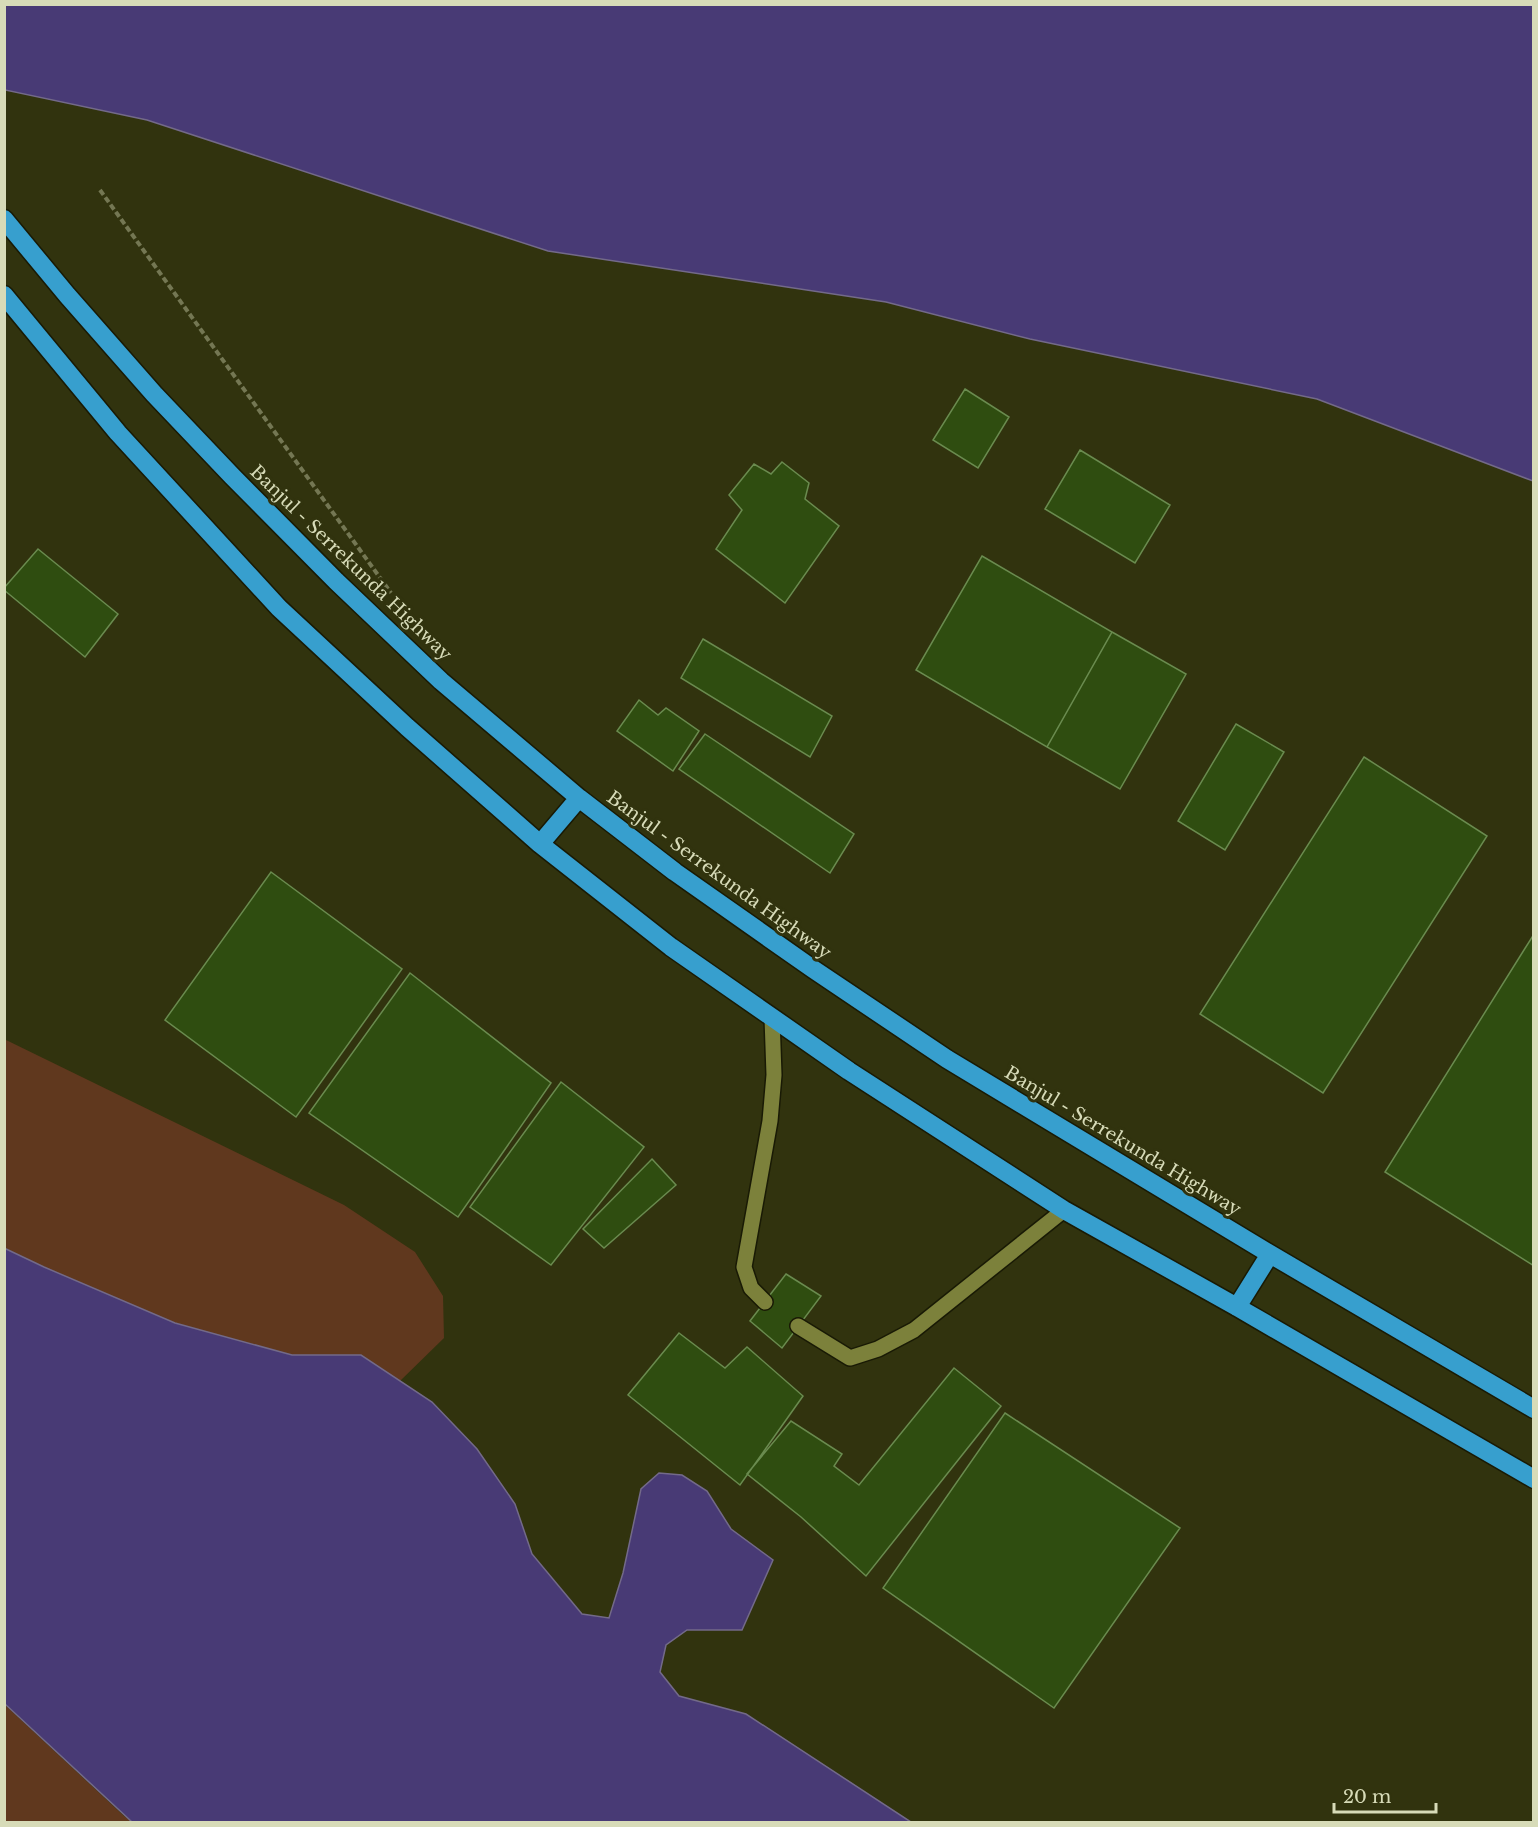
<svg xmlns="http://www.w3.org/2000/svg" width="1538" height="1827" viewBox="0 0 1538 1827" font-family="'Libre Baskerville',serif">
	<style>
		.green { fill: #60381e }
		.water { fill: #483a75; stroke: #736a89; stroke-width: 1.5 }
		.building { fill: #2f4d10; stroke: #6a8b4f; stroke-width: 1.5 }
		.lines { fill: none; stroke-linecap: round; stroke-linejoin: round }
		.lane-casing { stroke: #191a05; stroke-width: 18 }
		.highway-casing { stroke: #191a05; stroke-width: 21 }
		.path { stroke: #747753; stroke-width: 4; stroke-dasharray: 6 3; stroke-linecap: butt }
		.lane { stroke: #7c813b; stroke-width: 15 }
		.highway { stroke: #379fce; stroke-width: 18 }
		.labels { text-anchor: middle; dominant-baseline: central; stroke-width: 6; stroke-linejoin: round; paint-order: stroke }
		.street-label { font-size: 18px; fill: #d7dbb8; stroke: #31330e }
	</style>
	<rect width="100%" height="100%" fill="#31330e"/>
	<path class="green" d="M 4,1039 L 344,1205 L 415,1252 L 443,1296 L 444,1338 L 400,1381 L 361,1355 L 292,1355 L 175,1323 L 44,1267 L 5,1248 Z
		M 4,1704 L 124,1816 L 132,1822 L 5,1822 Z"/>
	<path class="water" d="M 5,4 L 1533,5 L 1533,481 L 1317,399 L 1030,339 L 886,302 L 548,251 L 147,120 L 5,90 Z
		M 4,1248 L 44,1267 L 175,1323 L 292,1355 L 361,1355 L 432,1402 L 477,1449 L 515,1504 L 532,1554 L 582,1614 L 609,1618 L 623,1573 L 641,1489 L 659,1473 L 682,1475 L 707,1491 L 731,1529 L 773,1560 L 742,1630 L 687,1630 L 666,1645 L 660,1672 L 679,1696 L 746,1714 L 911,1822 L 132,1822 L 5,1704 Z"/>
	<path class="building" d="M 965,389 L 1009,417 L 978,468 L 933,440 Z
		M 1080,450 L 1170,505 L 1135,563 L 1045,509 Z
		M 782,462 L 809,483 L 805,499 L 839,526 L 785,603 L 716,549 L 742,510 L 729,495 L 754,464 L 771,474 Z
		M 38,549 L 118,614 L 85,657 L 4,590 L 4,588 Z
		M 982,556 L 1112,632 L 1047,747 L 916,670 Z
		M 1112,632 L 1186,674 L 1120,789 L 1047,747 Z
		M 703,639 L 832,716 L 810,757 L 681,678 Z
		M 639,700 L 658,715 L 666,708 L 699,731 L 673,771 L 617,731 Z
		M 1236,724 L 1284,752 L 1225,850 L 1178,821 Z
		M 705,734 L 854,834 L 830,873 L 679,769 Z
		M 1364,757 L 1487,836 L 1323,1093 L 1200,1014 Z
		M 271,872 L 402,969 L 296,1117 L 165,1020 Z
		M 1534,934 L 1534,1266 L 1385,1172 Z
		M 410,973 L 551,1083 L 458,1217 L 309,1113 Z
		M 561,1082 L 644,1147 L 551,1265 L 470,1207 Z
		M 652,1159 L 676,1185 L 604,1248 L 583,1229 Z
		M 786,1274 L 821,1296 L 782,1348 L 750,1321 Z
		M 679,1333 L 725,1368 L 747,1347 L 803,1396 L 740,1485 L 628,1395 Z
		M 954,1368 L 1001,1406 L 866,1576 L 801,1517 L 747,1474 L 791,1421 L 842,1454 L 834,1466 L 859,1485 Z
		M 1005,1413 L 1180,1528 L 1054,1708 L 883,1588 Z"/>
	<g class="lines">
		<g class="lane-casing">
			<path id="lane" d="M 765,1302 L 751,1288 L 744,1267 L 770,1121 L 774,1075 L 772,1018
				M 798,1326 L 850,1358 L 878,1349 L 914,1330 L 1064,1210"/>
		</g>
		<g class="highway-casing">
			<path id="highway" d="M 4,219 L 67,295 L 154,394 L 232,476 L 336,581 L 441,681 L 579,798 L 675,872 L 813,969 L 947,1059 L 1270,1254 L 1534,1409
				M 4,295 L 118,433 L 279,608 L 407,727 L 540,844 L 671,947 L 849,1071 L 1064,1210 L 1237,1307 L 1534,1479
				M 540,844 L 579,798
				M 1237,1307 L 1270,1254"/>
		</g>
		<path class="path" d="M 100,190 L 391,593"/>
		<use href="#lane" class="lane"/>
		<use href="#highway" class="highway"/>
	</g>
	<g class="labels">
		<g class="street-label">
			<text transform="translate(351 563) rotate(44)">Banjul - Serrekunda Highway</text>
			<text transform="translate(719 875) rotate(36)">Banjul - Serrekunda Highway</text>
			<text transform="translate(1123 1141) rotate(31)">Banjul - Serrekunda Highway</text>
		</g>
	</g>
	<rect width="1538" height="1827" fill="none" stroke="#d7dbb8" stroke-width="12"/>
	<path d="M1334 1803v9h102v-9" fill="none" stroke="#d7dbb8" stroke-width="3"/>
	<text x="1343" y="1803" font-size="18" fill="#d7dbb8" stroke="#31330e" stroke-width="4.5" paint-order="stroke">20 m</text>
</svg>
